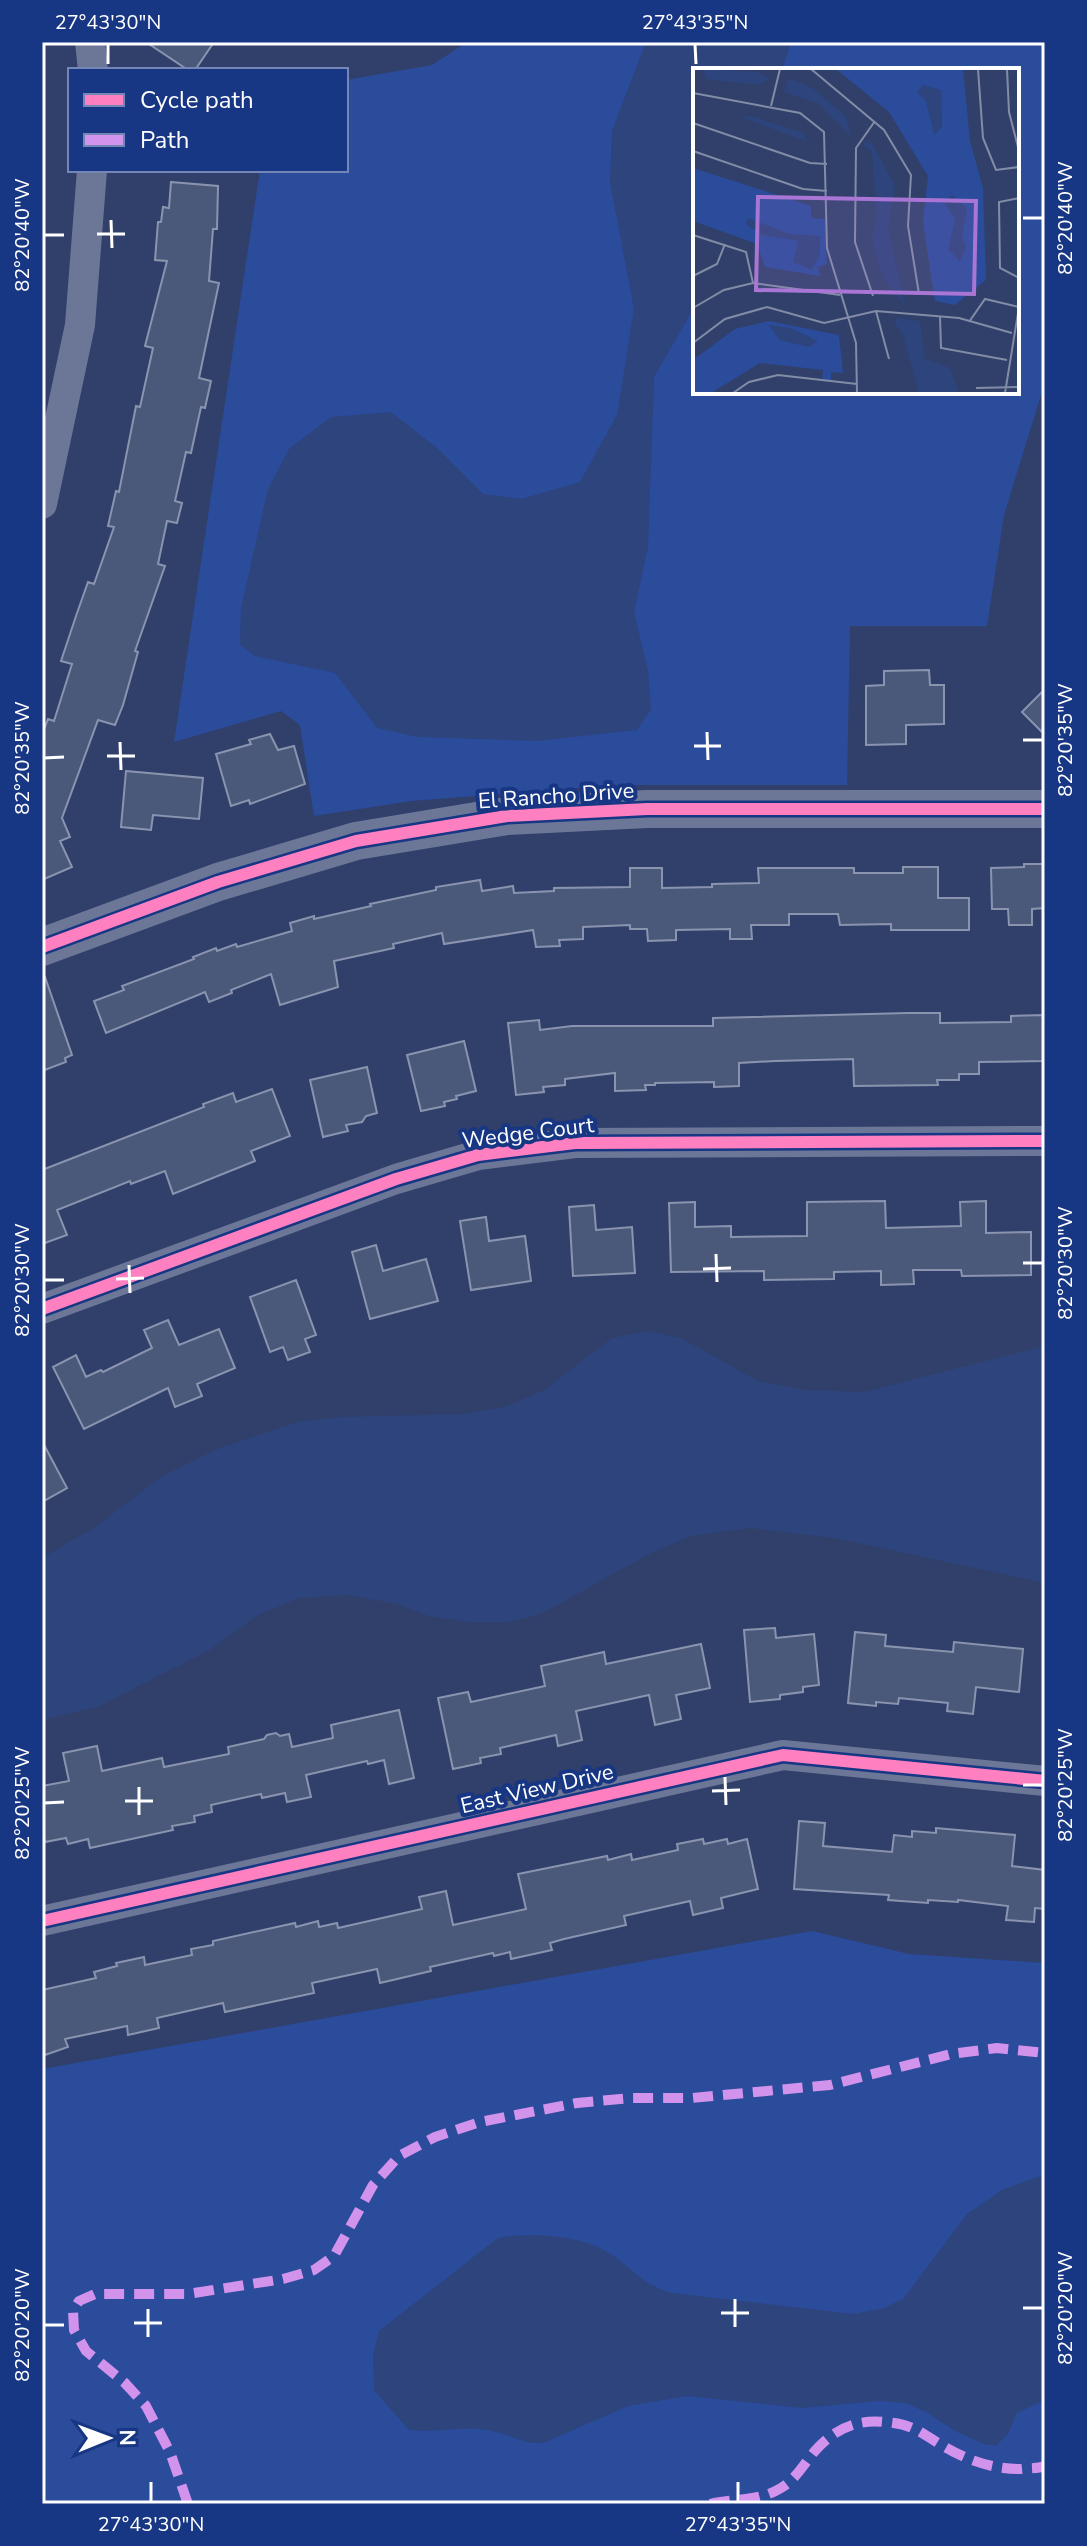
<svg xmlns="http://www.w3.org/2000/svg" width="1087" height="2546" viewBox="0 0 1087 2546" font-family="'Nunito Sans',sans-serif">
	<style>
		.green { fill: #2b4b9b; fill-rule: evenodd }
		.water { fill: #2d447c }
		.building { fill: #4a587a; stroke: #8a94af; stroke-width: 2 }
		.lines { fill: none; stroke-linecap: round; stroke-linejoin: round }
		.minor { stroke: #6c7798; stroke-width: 30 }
		.tertiary { stroke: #6c7798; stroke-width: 38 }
		.quiet { stroke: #d193ec; stroke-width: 10; stroke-dasharray: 20 10; stroke-linecap: butt }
		.cycleway-casing { stroke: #173683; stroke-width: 17 }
		.cycleway { stroke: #ff80c0; stroke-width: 12 }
		.ticks { fill: none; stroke: #fff; stroke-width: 3 }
		.labels { text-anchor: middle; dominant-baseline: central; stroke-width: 8; stroke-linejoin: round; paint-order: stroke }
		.street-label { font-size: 22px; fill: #fff; stroke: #173683 }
		.inset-road { fill: none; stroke: #838ca6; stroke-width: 2 }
		.view { fill: #a976d5; fill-opacity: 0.15; stroke: #a976d5; stroke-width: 4 }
		.inset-edge { fill: none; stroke: #fff; stroke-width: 4 }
		.neatline { fill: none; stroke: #fff; stroke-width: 3 }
		.ticks-label { font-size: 20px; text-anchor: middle; fill: #fff }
	</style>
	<rect width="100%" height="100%" fill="#30406a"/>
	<path class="green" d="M 467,42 L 1045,42 L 1045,382 L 1004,515 L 987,626 L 850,626 L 847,785 L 616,785 L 411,801 L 314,816 L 300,725 L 281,711 L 174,742 L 260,170 L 346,170 L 346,80 L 432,65 ZM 695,70 L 1017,70 L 1017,392 L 695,392 Z
		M 812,1931 L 909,1954 L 1045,1963 L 1045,2504 L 42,2504 L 42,2069 Z"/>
	<path class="water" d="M 646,42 L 791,42 L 782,70 L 695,70 L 695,306 L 654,377 L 648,547 L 634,612 L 648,671 L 651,709 L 637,730 L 536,741 L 418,737 L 377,728 L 335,673 L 255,656 L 240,645 L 241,608 L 268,489 L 289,449 L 331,417 L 391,412 L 437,448 L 483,494 L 521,499 L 580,482 L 617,415 L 634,309 L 610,182 L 612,131 Z
		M 645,1331 L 681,1338 L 758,1381 L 806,1390 L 864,1392 L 1045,1346 L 1045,1583 L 834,1538 L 750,1528 L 691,1536 L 651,1553 L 552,1608 L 534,1616 L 507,1622 L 468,1622 L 429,1616 L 397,1604 L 349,1595 L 299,1598 L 258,1615 L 208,1651 L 97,1707 L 42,1720 L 42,1558 L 98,1525 L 162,1476 L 215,1450 L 297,1422 L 339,1417 L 464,1414 L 508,1406 L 544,1390 L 612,1338 Z
		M 1037,2177 L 1045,2177 L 1045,2400 L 1017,2413 L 1008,2434 L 996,2446 L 984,2444 L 955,2431 L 928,2413 L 906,2403 L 879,2401 L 802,2408 L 687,2396 L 628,2406 L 543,2443 C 522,2444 507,2433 487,2430 C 462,2426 435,2433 409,2430 L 374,2390 L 373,2355 L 379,2331 L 498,2238 C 529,2232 582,2235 609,2253 C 634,2269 641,2284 672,2293 L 854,2314 L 884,2308 L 903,2299 L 967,2214 L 1002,2190 Z"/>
	<path class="building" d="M 146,42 L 214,42 L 195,70 L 188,70 Z
		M 171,182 L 218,186 L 217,229 L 213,229 L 209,281 L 219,283 L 199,378 L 211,381 L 205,408 L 201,407 L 191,453 L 186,452 L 175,501 L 182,503 L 177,523 L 167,521 L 158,564 L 165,566 L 135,651 L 138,652 L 123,705 L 115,725 L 98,720 L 62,818 L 70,837 L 60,841 L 72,867 L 42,880 L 42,735 L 48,719 L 54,721 L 72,664 L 61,661 L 76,616 L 88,582 L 94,584 L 114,527 L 108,526 L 116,491 L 119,492 L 136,406 L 140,407 L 153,348 L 145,346 L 167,261 L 155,260 L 158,222 L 161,222 L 163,207 L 169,208 Z
		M 929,670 L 930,685 L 944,685 L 944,724 L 906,725 L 906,744 L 866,745 L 866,686 L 884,685 L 884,671 Z
		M 1045,689 L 1045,735 L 1022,712 Z
		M 270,734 L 278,750 L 294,746 L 305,784 L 250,804 L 249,800 L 231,806 L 216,754 L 251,744 L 249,740 Z
		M 126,771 L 203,778 L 199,819 L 153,815 L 151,830 L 121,827 Z
		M 1024,864 L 1045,864 L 1045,908 L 1032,909 L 1032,925 L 1009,925 L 1008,909 L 992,909 L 991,868 L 1024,867 Z
		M 903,867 L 938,867 L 938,898 L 969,898 L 969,930 L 891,930 L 891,924 L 840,925 L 838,914 L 789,914 L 789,925 L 751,925 L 752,939 L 730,939 L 730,929 L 676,930 L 676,940 L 648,941 L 647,929 L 630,929 L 630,925 L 583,927 L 583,939 L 559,940 L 560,946 L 536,947 L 533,930 L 444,944 L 442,933 L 393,944 L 394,948 L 334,961 L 338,987 L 280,1005 L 271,974 L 231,990 L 232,993 L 209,1002 L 205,992 L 106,1033 L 94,1001 L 124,990 L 122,986 L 194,959 L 193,957 L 216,948 L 217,951 L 236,944 L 237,947 L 292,931 L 290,923 L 314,916 L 314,919 L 371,906 L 370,904 L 436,890 L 436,887 L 480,880 L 482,891 L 513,886 L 514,893 L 554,891 L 554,888 L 630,887 L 630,868 L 662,868 L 662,888 L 712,887 L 712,884 L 759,883 L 758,868 L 854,868 L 854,873 L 903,873 Z
		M 42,977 L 45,977 L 72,1055 L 65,1058 L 66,1062 L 42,1071 Z
		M 908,1013 L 940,1013 L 940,1023 L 1011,1022 L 1011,1016 L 1045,1015 L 1045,1061 L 979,1062 L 979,1074 L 959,1074 L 959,1080 L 937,1080 L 938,1085 L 854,1086 L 853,1059 L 775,1061 L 739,1063 L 739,1086 L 714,1087 L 714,1082 L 655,1083 L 655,1085 L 645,1085 L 646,1090 L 615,1091 L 615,1073 L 565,1079 L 565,1085 L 543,1087 L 544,1092 L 516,1095 L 508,1023 L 539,1020 L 540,1030 L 572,1026 L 713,1026 L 713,1018 Z
		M 464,1041 L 476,1091 L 456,1096 L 457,1099 L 444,1102 L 445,1106 L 421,1111 L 407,1055 Z
		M 367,1067 L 377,1113 L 366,1116 L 362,1122 L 346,1125 L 348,1131 L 323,1137 L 310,1080 Z
		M 272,1089 L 290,1136 L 251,1151 L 255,1161 L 173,1194 L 165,1171 L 131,1184 L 130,1181 L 57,1210 L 67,1235 L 42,1244 L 42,1170 L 204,1107 L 203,1104 L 233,1093 L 236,1102 Z
		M 885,1201 L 886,1228 L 961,1226 L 960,1202 L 986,1201 L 986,1233 L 1031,1232 L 1031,1275 L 962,1276 L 961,1270 L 913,1270 L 914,1284 L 881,1285 L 881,1271 L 834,1272 L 834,1279 L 764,1280 L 764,1271 L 671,1272 L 669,1203 L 695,1202 L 695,1227 L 731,1226 L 731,1237 L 807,1236 L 807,1202 Z
		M 594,1205 L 596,1230 L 632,1227 L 635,1273 L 573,1276 L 569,1207 Z
		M 486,1217 L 489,1241 L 525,1236 L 531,1281 L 471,1290 L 460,1221 Z
		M 376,1245 L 383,1271 L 426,1259 L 438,1301 L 370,1319 L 352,1252 Z
		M 296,1280 L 316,1335 L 305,1339 L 310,1352 L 288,1360 L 283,1347 L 270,1352 L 250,1297 Z
		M 168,1320 L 179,1345 L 219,1329 L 235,1368 L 197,1384 L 202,1396 L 175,1407 L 168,1388 L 84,1429 L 53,1367 L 76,1355 L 86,1377 L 101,1370 L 103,1372 L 152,1348 L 144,1330 Z
		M 42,1441 L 67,1488 L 42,1502 Z
		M 775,1628 L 776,1638 L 814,1634 L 819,1685 L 803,1687 L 803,1692 L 780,1695 L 780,1699 L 750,1702 L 744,1630 Z
		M 855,1632 L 886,1635 L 885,1646 L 953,1652 L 954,1642 L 1023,1649 L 1019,1692 L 976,1687 L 973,1714 L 947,1711 L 948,1703 L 899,1698 L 898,1704 L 876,1702 L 876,1706 L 848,1703 Z
		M 701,1644 L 710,1688 L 676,1695 L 681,1719 L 655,1725 L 649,1695 L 576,1711 L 582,1740 L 558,1746 L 556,1735 L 500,1748 L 501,1754 L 480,1758 L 481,1763 L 453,1769 L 438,1698 L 468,1692 L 471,1702 L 545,1686 L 541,1666 L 604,1652 L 606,1664 Z
		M 399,1710 L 414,1778 L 389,1784 L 384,1760 L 368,1764 L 367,1761 L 306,1775 L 311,1797 L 287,1802 L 285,1793 L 262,1798 L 261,1794 L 211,1805 L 212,1812 L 194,1816 L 195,1822 L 172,1826 L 173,1830 L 90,1848 L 88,1839 L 68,1844 L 66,1838 L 45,1842 L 42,1829 L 42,1786 L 69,1781 L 63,1753 L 97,1746 L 102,1771 L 162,1758 L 164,1767 L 229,1754 L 228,1747 L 264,1739 L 267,1735 L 276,1733 L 280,1736 L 289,1734 L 292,1747 L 333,1738 L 331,1725 Z
		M 799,1821 L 825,1823 L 823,1846 L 892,1852 L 894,1835 L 912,1837 L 912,1831 L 936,1833 L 936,1828 L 1015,1835 L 1012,1866 L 1045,1870 L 1045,1909 L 1035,1908 L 1034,1922 L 1006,1920 L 1008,1906 L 958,1900 L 958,1902 L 928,1900 L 928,1903 L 888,1900 L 889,1895 L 794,1889 Z
		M 703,1839 L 704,1844 L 727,1839 L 728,1844 L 747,1839 L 758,1889 L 721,1898 L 723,1908 L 693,1915 L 690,1901 L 624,1916 L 626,1925 L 564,1939 L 550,1943 L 552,1950 L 511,1959 L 510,1952 L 494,1956 L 493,1953 L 430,1967 L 431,1971 L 380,1983 L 377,1969 L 312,1983 L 314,1993 L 225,2012 L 223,2003 L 157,2018 L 159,2028 L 128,2035 L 127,2026 L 65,2039 L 68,2047 L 42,2056 L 42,1990 L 96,1978 L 94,1972 L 117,1966 L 116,1963 L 144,1957 L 145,1965 L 192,1955 L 191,1949 L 213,1945 L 213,1941 L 295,1923 L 296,1927 L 318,1921 L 319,1927 L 337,1923 L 338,1928 L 422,1909 L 419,1897 L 446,1891 L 453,1925 L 526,1909 L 518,1874 L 607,1856 L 608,1860 L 631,1854 L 632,1860 L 678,1850 L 677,1844 Z"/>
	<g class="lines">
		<path class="minor" d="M 90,42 L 93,70
			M 42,504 L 80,325 L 92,170
			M 42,1309 L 396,1179 L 478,1155 L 575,1143 L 1045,1141
			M 42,1921 L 783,1755 L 1045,1781"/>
		<path class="tertiary" d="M 42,947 L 218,882 L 356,841 L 507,816 L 647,809 L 1045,809"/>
		<path class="quiet" d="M 188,2504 L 170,2452 L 146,2406 L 124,2382 L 86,2351 L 74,2330 L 73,2311 L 79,2301 L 95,2294 L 188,2294 L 283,2279 L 314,2270 L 334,2256 L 373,2185 L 399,2156 L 435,2137 L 480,2122 L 577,2103 L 631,2098 L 692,2098 L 830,2085 L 951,2054 L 997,2048 L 1045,2053
			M 710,2504 C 735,2498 758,2502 781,2488 C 795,2480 804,2464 814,2452 C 833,2430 855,2419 884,2422 C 915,2424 920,2433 945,2447 C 969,2461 993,2469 1021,2469 C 1029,2468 1037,2469 1045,2466"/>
		<g class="cycleway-casing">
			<path id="cycleway" d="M 42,947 L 218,882 L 356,841 L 507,816 L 647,809 L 1045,809
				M 42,1309 L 396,1179 L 478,1155 L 575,1143 L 1045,1141
				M 42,1921 L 783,1755 L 1045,1781"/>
		</g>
		<use href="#cycleway" class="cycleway"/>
	</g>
	<path class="ticks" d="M 108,44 L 108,64M 695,44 L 696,64M 1023,218 L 1043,218M 111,220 L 112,248M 97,234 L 125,234M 44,235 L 64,235M 707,732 L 708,760M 1023,740 L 1043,740M 120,742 L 121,770M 694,746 L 721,746M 107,756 L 135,756M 44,758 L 64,757M 716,1254 L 717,1282M 1023,1263 L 1043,1263M 129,1265 L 130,1293M 703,1269 L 731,1268M 116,1279 L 144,1278M 44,1280 L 64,1280M 725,1777 L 726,1805M 1023,1785 L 1043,1785M 139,1787 L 139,1815M 712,1791 L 740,1790M 125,1801 L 153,1801M 44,1803 L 64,1802M 735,2299 L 735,2327M 1023,2308 L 1043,2308M 148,2309 L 148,2337M 721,2313 L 749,2313M 134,2323 L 162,2323M 44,2325 L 64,2325M 151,2482 L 151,2502M 738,2482 L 738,2502"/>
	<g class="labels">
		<g class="street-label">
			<text transform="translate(556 796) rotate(-4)">El Rancho Drive</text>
			<text transform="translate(528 1133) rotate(-7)">Wedge Court</text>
			<text transform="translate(537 1789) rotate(-13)">East View Drive</text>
		</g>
	</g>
	<g transform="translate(693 68)">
		<rect width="326" height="326" fill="#30406a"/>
		<path d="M 143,1 L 270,1 L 277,73 L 290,120 L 293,212 L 262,237 L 242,233 L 230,155 L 235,108 L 196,44 ZM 0,100 L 118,138 L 118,150 L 132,151 L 134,196 L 125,199 L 127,208 L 72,199 L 64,176 L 0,153 ZM 76,253 L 146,267 L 150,305 L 138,304 L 138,314 L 129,313 L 130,302 L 67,295 L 18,325 L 0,325 L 0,292 L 42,261 Z" fill="#2b4b9b"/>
		<path d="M 10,1 L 64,4 L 77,10 L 66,17 L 13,11 ZM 95,10 L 120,20 L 154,49 L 158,68 L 124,35 L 91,24 ZM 230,17 L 248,22 L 249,59 L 241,67 L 233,33 L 224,24 ZM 58,48 L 110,65 L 115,74 L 47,49 ZM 177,72 L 202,117 L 195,160 L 212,237 L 190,210 L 179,172 L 184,150 L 179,84 L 169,76 ZM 259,127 L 274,140 L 269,167 L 273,180 L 267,194 L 255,181 L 262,152 L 251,134 ZM 55,150 L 97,166 L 127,168 L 127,187 L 119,202 L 100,194 L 105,173 L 69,167 L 53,156 ZM 205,250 L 227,253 L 232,291 L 257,300 L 266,325 L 226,325 L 210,267 L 201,254 ZM 76,257 L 98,260 L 125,273 L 116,279 L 86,272 Z" fill="#2d447c"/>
		<path class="inset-road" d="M 118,1 L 191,62 L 218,107 L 215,158 L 226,226M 285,1 L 290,70 L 303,102 L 326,99M 314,1 L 316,44 L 326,83M 0,25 L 107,45 L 131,64 L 134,180 L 163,275 L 164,325M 78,38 L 87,1M 0,55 L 117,95 L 134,96M 0,83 L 110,121 L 134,123M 326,130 L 306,134 L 307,200 L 326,210M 0,167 L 53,184 L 60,215M 0,208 L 24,196 L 32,176M 180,228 L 162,174 L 163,80 L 182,53M 0,240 L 31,222 L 60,215 L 147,227M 183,243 L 196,291M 247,248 L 248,280 L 314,292M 276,254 L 292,231 L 326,239M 0,275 L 32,251 L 74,239 L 131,255 L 183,243 L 266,250 L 319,265M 283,320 L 326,319M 40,325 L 56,314 L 85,307 L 164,316M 312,325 L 326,239"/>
		<path class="view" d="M 65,129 L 283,133 L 281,226 L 63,222 Z"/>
		<rect width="326" height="326" class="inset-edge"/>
	</g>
	<rect width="1087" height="2546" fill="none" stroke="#173683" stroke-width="88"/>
	<rect x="68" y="68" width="280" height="104" fill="#173683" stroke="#7486b5" stroke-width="2"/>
	<rect x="84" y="94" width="40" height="12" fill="#ff80c0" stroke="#7486b5" stroke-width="2"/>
	<text x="140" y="108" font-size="24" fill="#ffffff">Cycle path</text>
	<rect x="84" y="134" width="40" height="12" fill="#d193ec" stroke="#7486b5" stroke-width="2"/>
	<text x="140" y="148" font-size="24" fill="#ffffff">Path</text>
	<g transform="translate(108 2438) rotate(89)" stroke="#173683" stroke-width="6" paint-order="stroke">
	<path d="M0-6L14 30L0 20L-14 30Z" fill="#ffffff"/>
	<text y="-12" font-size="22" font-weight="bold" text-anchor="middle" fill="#ffffff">N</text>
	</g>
	<rect x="44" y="44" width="999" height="2458" class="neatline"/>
	<g class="ticks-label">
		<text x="108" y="29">27°43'30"N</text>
		<text x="695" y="29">27°43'35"N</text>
		<text transform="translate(1065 218) rotate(-90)" y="7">82°20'40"W</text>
		<text transform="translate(22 235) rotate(-90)" y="7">82°20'40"W</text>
		<text transform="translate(1065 740) rotate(-90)" y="7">82°20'35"W</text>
		<text transform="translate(22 758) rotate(-90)" y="7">82°20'35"W</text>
		<text transform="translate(1065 1263) rotate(-90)" y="7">82°20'30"W</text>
		<text transform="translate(22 1280) rotate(-90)" y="7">82°20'30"W</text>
		<text transform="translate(1065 1785) rotate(-90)" y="7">82°20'25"W</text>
		<text transform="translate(22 1803) rotate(-90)" y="7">82°20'25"W</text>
		<text transform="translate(1065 2308) rotate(-90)" y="7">82°20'20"W</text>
		<text transform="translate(22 2325) rotate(-90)" y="7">82°20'20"W</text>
		<text x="151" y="2531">27°43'30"N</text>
		<text x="738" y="2531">27°43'35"N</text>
	</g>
</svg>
